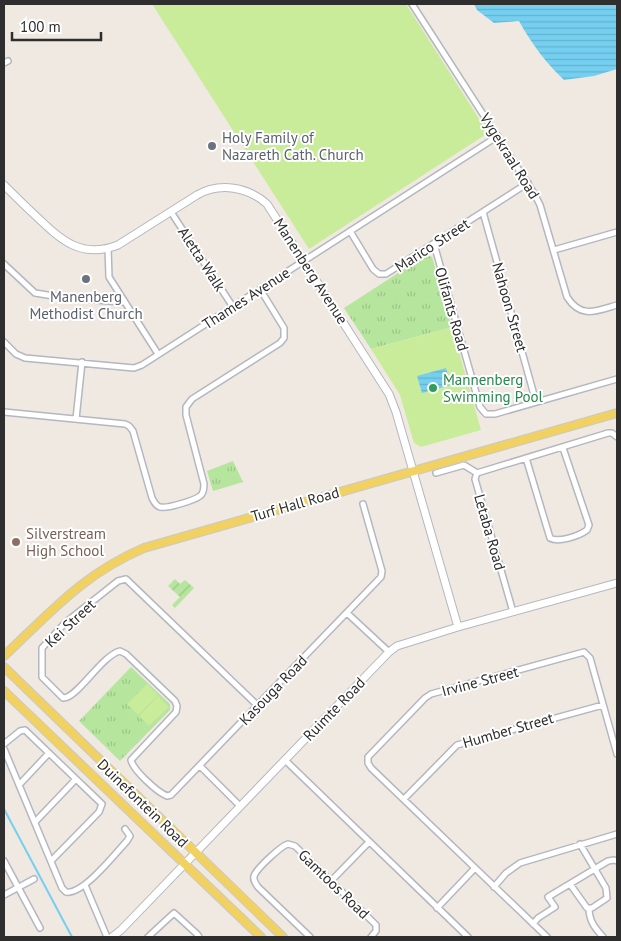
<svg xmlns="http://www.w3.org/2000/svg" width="621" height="941" viewBox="0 0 621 941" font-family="'PT Sans',sans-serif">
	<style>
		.grass { fill: url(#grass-tufts) }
		.garden { fill: url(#garden-furrows) }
		.pitch { fill: #c9ec9a }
		.water { fill: url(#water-rules) }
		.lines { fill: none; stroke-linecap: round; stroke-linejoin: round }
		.stream { stroke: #75cff0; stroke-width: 2 }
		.street-casing { stroke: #b4b7c1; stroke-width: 8 }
		.secondary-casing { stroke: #b4b7c1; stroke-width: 9 }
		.primary-casing { stroke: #c9c9c9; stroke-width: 10 }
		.street { stroke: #fff; stroke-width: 5 }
		.secondary { stroke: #fff; stroke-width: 7 }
		.primary { stroke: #f2d163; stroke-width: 8 }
		.worship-dot { fill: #6b7280; stroke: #fff; stroke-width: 2 }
		.leisure-dot { fill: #2e9e5b; stroke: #fff; stroke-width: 2 }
		.education-dot { fill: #8d6e63; stroke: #fff; stroke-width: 2 }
		.labels { text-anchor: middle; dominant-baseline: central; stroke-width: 4; stroke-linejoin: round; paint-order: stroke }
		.worship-label { font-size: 15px; fill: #5b616d; stroke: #fff; text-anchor: start }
		.street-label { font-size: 15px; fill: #2e2e2e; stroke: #fff }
		.leisure-label { font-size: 15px; fill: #27864d; stroke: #fff; text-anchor: start }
		.education-label { font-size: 15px; fill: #785e54; stroke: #fff; text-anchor: start }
	</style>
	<defs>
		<pattern id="grass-tufts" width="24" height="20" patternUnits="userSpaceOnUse" patternTransform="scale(1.25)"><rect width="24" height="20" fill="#b6e59e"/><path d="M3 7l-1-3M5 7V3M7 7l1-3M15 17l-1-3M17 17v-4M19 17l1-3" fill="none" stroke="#9dc588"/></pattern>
		<pattern id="garden-furrows" width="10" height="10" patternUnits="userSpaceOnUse" patternTransform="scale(1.25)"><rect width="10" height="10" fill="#b6e59e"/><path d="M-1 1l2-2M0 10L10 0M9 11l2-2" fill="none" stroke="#9dc588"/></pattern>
		<pattern id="water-rules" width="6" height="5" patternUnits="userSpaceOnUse" patternTransform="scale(1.25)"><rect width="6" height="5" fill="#75cff0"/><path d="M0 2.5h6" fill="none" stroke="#66b2ce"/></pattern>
	</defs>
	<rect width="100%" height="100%" fill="#efe9e1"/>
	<path class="grass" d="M 426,255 L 432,257 L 452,327 L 371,349 L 344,308 Z
		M 233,461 L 243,482 L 213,491 L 207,471 Z
		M 131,667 L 170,704 L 170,710 L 120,761 L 79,721 Z"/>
	<path class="garden" d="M 175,579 L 180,584 L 185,580 L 194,588 L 175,608 L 172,605 L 180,597 L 168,586 Z"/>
	<path class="pitch" d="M 152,4 L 406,4 L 488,133 L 309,249 Z
		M 452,327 L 481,430 L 421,447 L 414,443 L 400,395 L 371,349 Z
		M 147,684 L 158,695 L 138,715 L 127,704 Z
		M 158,696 L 169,707 L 149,726 L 139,716 Z"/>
	<path class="water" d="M 474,4 L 617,4 L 617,69 L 594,76 L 564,80 C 546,63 531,43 519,21 L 494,23 L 477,10 Z
		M 446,368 L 451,385 L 422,393 L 417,376 Z"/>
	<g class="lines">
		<path class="stream" d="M 4,809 L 72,937"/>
		<g class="street-casing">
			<path id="street" d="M 412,4 L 535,195 L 540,205 L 567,297 C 581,319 596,311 617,305
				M 4,63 L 8,61
				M 171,212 L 233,307
				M 483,212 L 536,402
				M 350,231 L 373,269 L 379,274 L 386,274 L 528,183
				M 434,244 L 480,407 L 486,414 L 495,414 L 617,379
				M 108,248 L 109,277 L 158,354
				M 554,250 L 617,232
				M 4,264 L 35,293 L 66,298 L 124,302
				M 4,342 L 16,354 L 25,358 L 134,368 L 142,365 L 498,136
				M 4,412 L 125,424 L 129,426 L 133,431 L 152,498 C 154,502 156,506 160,507 C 167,509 195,500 200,496 C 204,493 204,488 204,484 L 186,415 L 186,407 L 192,399 L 280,343 L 284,338 L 284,328 L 260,289
				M 76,419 L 82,362
				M 526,458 L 550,538 C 558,543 579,536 587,530 L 589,525 L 563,448
				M 436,473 L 464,465 L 477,473
				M 477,473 L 608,433 L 612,433 L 617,437
				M 477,473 L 475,479 L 513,612
				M 347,613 L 389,652
				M 258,706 L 126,579 L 118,581 L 65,623 L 42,648 L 42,677 L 63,698 C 77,699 101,656 120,651 L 126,654 L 175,701 L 177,706 L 176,712 L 131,760 C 133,770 157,792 167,796 L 171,795 L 381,577 L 382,571 L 363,504
				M 4,744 L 20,731 L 25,730 L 102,804 L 99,812 L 51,861
				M 4,749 L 62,888 L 66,892 C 83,895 115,854 127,841 L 130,836 L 125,829
				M 285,760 L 468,937
				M 200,766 L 240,806
				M 19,785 L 49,753
				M 404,799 L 457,745 L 603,705
				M 35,822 L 76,779
				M 4,861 L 40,928
				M 331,881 L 369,842
				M 570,884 L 587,908 L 592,908 L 607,898 L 606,888 L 580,844
				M 85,885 L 107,937
				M 494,887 L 506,873 L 520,863 L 617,834
				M 4,895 L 34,879
				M 437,908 L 475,868
				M 589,908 C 589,921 595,928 603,937
				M 533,924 L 538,918 L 555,907 L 548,897 L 608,861 L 614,860 L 617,861
				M 148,937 L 174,913 L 197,934 L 199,937
				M 310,937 L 258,887 C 255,883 253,880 254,876 C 257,868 281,846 288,844 L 295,846 L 373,922 L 376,925 L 376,931 L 371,937
				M 547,937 L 371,768 L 368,763 L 368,757 L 425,698 L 431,694 L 584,652 L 590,658 L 617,754"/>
		</g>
		<g class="secondary-casing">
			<path id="secondary" d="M 4,185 C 15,196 26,207 37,217 C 62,241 82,259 118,245 L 197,195 C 220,182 248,187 267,204 L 389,394 L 396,412 L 458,627
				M 112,937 L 121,930 L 389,652 L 397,646 L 458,627 L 617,583"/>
		</g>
		<g class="primary-casing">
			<path id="primary" d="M 4,656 C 51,612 83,574 144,548 L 617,413
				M 4,667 L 283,937
				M 4,691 L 261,937"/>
		</g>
		<use href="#street" class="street"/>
		<use href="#secondary" class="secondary"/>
		<use href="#primary" class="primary"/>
	</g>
	<g class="worship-dot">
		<circle cx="212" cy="146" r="5"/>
		<circle cx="86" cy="279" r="5"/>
	</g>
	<circle class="leisure-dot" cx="433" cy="388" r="5"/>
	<circle class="education-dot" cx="16" cy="542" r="5"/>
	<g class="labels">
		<g class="worship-label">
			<text x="222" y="137">Holy Family of<tspan x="222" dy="17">Nazareth Cath. Church</tspan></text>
			<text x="86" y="296" text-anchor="middle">Manenberg<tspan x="86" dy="17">Methodist Church</tspan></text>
		</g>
		<g class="street-label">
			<text transform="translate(510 156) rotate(58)">Vygekraal Road</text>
			<text transform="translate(432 245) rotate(-33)">Marico Street</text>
			<text transform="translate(202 259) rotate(57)">Aletta Walk</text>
			<text transform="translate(311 271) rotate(57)">Manenberg Avenue</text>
			<text transform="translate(246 298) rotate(-33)">Thames Avenue</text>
			<text transform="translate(510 307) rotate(74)">Nahoon Street</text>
			<text transform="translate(452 309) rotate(74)">Olifants Road</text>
			<text transform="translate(295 504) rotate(-16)">Turf Hall Road</text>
			<text transform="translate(490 532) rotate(74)">Letaba Road</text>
			<text transform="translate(70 623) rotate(-43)">Kei Street</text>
			<text transform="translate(480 681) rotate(-15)">Irvine Street</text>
			<text transform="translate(273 690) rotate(-46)">Kasouga Road</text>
			<text transform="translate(334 709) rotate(-46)">Ruimte Road</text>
			<text transform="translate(508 730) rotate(-16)">Humber Street</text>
			<text transform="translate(143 803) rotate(44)">Duinefontein Road</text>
			<text transform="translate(334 884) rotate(44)">Gamtoos Road</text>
		</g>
		<g class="leisure-label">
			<text x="443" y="379">Mannenberg<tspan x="443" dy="17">Swimming Pool</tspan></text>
		</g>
		<g class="education-label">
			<text x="26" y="533">Silverstream<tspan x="26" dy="17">High School</tspan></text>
		</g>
	</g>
	<rect width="621" height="941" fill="none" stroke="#2e2e2e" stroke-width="10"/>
	<path d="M12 32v8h89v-8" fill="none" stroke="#2e2e2e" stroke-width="2.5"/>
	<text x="20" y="32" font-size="15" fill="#2e2e2e" stroke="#ffffff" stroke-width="4" paint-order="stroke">100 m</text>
</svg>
